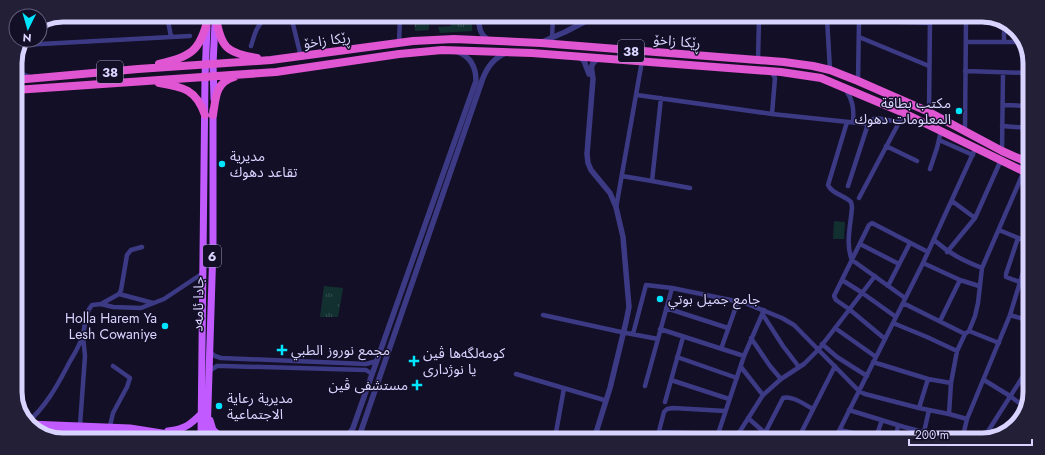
<svg xmlns="http://www.w3.org/2000/svg" width="1045" height="455" viewBox="0 0 1045 455" font-family="Jost,'Noto Sans Arabic',sans-serif">
	<style>
		.grass { fill: url(#grass-tufts) }
		.garden { fill: #12302f }
		.lines { fill: none; stroke-linecap: round; stroke-linejoin: round }
		.minor { stroke: #3d3a85; stroke-width: 4.5 }
		.tertiary { stroke: #3d3a85; stroke-width: 5.5 }
		.primary { stroke: #c25bff; stroke-width: 7 }
		.trunk { stroke: #e055d1; stroke-width: 8 }
		.poi-dot { fill: #00e5ff; stroke: #130f26; stroke-width: 1.5 }
		.labels { text-anchor: middle; dominant-baseline: central; stroke-width: 3; stroke-linejoin: round; paint-order: stroke }
		.shield { fill: #130f26; stroke: #9e99be; stroke-width: 1 }
		.shield-label { font-size: 13px; font-weight: bold; fill: #d9d4ff }
		.street-label { font-size: 14px; fill: #d9d4ff; stroke: #130f26 }
		.poi-label { font-size: 14px; fill: #d9d4ff; stroke: #130f26; text-anchor: start }
		.rim { fill: none; stroke: #d9d4ff; stroke-width: 5 }
	</style>
	<defs>
		<pattern id="grass-tufts" width="24" height="20" patternUnits="userSpaceOnUse"><rect width="24" height="20" fill="#12302f"/><path d="M3 7l-1-3M5 7V3M7 7l1-3M15 17l-1-3M17 17v-4M19 17l1-3" fill="none" stroke="#344d4e"/></pattern>
	</defs>
	<rect width="100%" height="100%" fill="#130f26"/>
	<path class="grass" d="M 414,16 L 429,16 L 429,30 L 415,31 Z
		M 450,16 L 472,17 L 472,31 L 440,33 L 438,27 L 451,26 Z
		M 324,286 L 343,288 L 338,317 L 320,317 Z"/>
	<path class="garden" d="M 834,221 L 845,222 L 844,239 L 833,239 Z"/>
	<g class="lines">
		<path class="minor" d="M 167,15 L 171,37
			M 291,16 L 301,57
			M 57,18 L 109,15
			M 827,18 L 830,70
			M 826,19 L 930,23
			M 859,37 L 929,66
			M 552,38 L 553,17
			M 966,42 L 1023,42
			M 1004,42 L 1004,22
			M 399,43 L 400,16
			M 22,45 L 190,36
			M 251,46 C 254,37 256,26 264,20 L 285,16
			M 758,61 L 759,18
			M 16,69 L 20,73 L 30,77
			M 15,71 L 16,69 L 16,59
			M 771,71 L 775,78 L 772,114
			M 965,71 L 1030,73
			M 858,81 L 859,20
			M 846,90 C 853,101 854,109 853,122
			M 637,95 L 772,114 L 868,124
			M 1003,105 L 1029,106
			M 929,112 L 930,18
			M 847,122 L 828,185 C 832,194 844,195 851,202 L 852,207 C 851,224 845,244 852,260 L 905,298
			M 1002,126 L 1029,128
			M 965,131 L 966,18
			M 939,140 L 973,155
			M 886,146 L 917,161
			M 1002,151 L 1003,73
			M 930,169 L 937,148 L 941,131
			M 622,176 L 652,181 L 661,98
			M 652,181 L 690,188
			M 848,186 L 869,121 L 876,118 L 899,122
			M 859,198 L 904,113
			M 952,201 L 975,218
			M 616,208 L 642,61
			M 999,230 L 1028,242
			M 1018,238 L 1006,274 L 1006,277 L 1020,282
			M 934,240 C 950,254 962,260 982,268
			M 860,244 L 899,264
			M 947,252 L 975,218 L 1001,160
			M 923,263 L 960,280 L 979,286
			M 842,280 L 861,292 L 896,317
			M 888,286 L 910,243
			M 119,294 L 153,303
			M 903,303 L 965,334
			M 101,304 L 119,294 L 121,290 L 127,255 L 131,250 L 142,247
			M 666,308 L 728,328
			M 543,315 L 621,332 L 658,339
			M 763,315 L 783,346 L 799,367
			M 1010,315 L 1027,320
			M 940,321 L 960,280
			M 893,323 L 927,337 L 957,351
			M 835,328 L 876,357
			M 660,329 L 744,356
			M 969,331 L 999,343
			M 633,334 L 646,285 L 672,288 L 745,303 L 782,318 L 794,325 L 859,391 L 865,394 L 919,408 L 949,414 L 967,419
			M 751,338 L 770,366 L 781,379
			M 885,339 L 849,309 L 836,300 L 834,296 L 869,225 L 872,223 L 928,252
			M 822,344 L 837,357 L 867,376
			M 721,349 L 738,301
			M 210,352 L 215,356 L 221,358 L 366,364 L 377,361
			M 677,357 L 737,378
			M 873,362 L 928,379 L 951,383
			M 741,367 L 763,395
			M 209,371 L 217,366 L 224,366 L 366,370 L 372,374
			M 516,374 L 604,400
			M 671,380 L 729,399
			M 984,380 L 1010,396 L 1026,408
			M 645,386 L 672,288
			M 665,402 L 683,337
			M 919,408 L 928,379
			M 849,410 L 904,427 L 946,438
			M 949,414 L 951,383 L 957,351 L 965,334 L 969,331 L 975,316 L 978,303 L 982,268 L 1024,171
			M 748,418 L 765,433 L 776,439
			M 27,423 C 45,407 56,388 67,367 C 72,357 79,348 82,337 C 86,326 84,314 92,305 L 101,304 L 113,307 L 141,308 L 164,299 L 203,273
			M 80,425 L 85,356 L 83,336
			M 110,426 L 113,413 L 127,387 L 130,378 L 113,366
			M 840,430 L 875,438
			M 659,432 C 678,433 702,431 721,439
			M 924,432 L 929,410
			M 765,433 L 783,398 C 792,395 805,405 813,409
			M 717,437 L 744,356 L 764,310
			M 555,438 L 564,388
			M 657,439 L 664,412 L 667,409 L 673,408 L 725,411
			M 735,439 L 763,395 L 781,379 L 804,364 L 819,349 L 875,276
			M 798,439 L 835,366
			M 835,439 L 923,263 L 976,147
			M 984,439 L 985,436 L 1027,370
			M 875,440 L 882,420
			M 896,440 L 898,425
			M 962,440 L 967,419 L 1010,315 L 1028,256"/>
		<path class="tertiary" d="M 479,17 C 479,27 479,34 489,40
			M 542,42 L 565,32 L 594,17
			M 580,57 L 584,61 L 589,74
			M 346,438 L 353,428 L 476,81 C 476,68 471,57 458,52
			M 361,438 L 361,431 L 483,78 C 488,66 494,58 506,53
			M 594,439 L 610,388 L 626,322 L 629,307 L 623,237 L 616,207 L 610,193 L 591,170 L 588,163 L 587,154 L 593,79 C 592,69 588,64 600,58"/>
		<path class="primary" d="M 214,99 L 213,64 L 215,24
			M 210,420 L 213,430 L 221,437
			M 29,424 L 130,428 L 187,437
			M 37,430 L 95,432 L 147,437
			M 168,431 C 185,429 190,425 202,413
			M 201,437 L 205,77 L 207,27
			M 207,437 L 213,247 L 213,110"/>
		<path class="trunk" d="M 216,18 C 221,47 226,53 257,58
			M 159,64 C 191,56 200,52 208,18
			M 15,80 L 138,69 L 271,60 L 413,41 L 454,39 L 541,43 L 784,62 L 813,66 L 830,70 L 858,81 L 929,112 L 1002,151 L 1029,163
			M 159,83 C 183,87 196,89 205,115
			M 15,90 L 276,72 L 399,54 L 442,50 L 532,53 L 781,72 L 821,78 L 904,113 L 1029,174
			M 213,115 C 216,97 215,83 234,77"/>
	</g>
	<g class="poi-dot">
		<circle cx="959" cy="111" r="4"/>
		<circle cx="222" cy="164" r="4"/>
		<circle cx="660" cy="299" r="4"/>
		<circle cx="165" cy="326" r="4"/>
		<path d="M280 344h4v4h4v4h-4v4h-4v-4h-4v-4h4z"/>
		<path d="M412 355h4v4h4v4h-4v4h-4v-4h-4v-4h4z"/>
		<path d="M415 379h4v4h4v4h-4v4h-4v-4h-4v-4h4z"/>
		<circle cx="219" cy="406" r="4"/>
	</g>
	<g class="labels">
		<g class="shield">
			<rect x="618" y="40" width="26" height="22" rx="3"/>
			<rect x="97" y="61" width="26" height="22" rx="3"/>
			<rect x="203" y="245" width="18" height="22" rx="3"/>
		</g>
		<g class="shield-label">
			<text x="631" y="51">38</text>
			<text x="110" y="72">38</text>
			<text x="212" y="256">6</text>
		</g>
		<g class="street-label">
			<text transform="translate(327 40) rotate(-8)">ڕێکا زاخۆ</text>
			<text transform="translate(677 41) rotate(5)">ڕێکا زاخۆ</text>
			<text transform="translate(198 304) rotate(-89)">جادا ئامەد</text>
		</g>
		<g class="poi-label">
			<text x="951" y="103" text-anchor="end">مكتب بطاقة<tspan x="951" dy="16">المعلومات دهوك</tspan></text>
			<text x="230" y="156">مديرية<tspan x="230" dy="16">تقاعد دهوك</tspan></text>
			<text x="668" y="299">جامع جميل بوتي</text>
			<text x="157" y="318" text-anchor="end">Holla Harem Ya<tspan x="157" dy="16">Lesh Cowaniye</tspan></text>
			<text x="291" y="350">مجمع نوروز الطبي</text>
			<text x="423" y="353">کومەلگەها ڤین<tspan x="423" dy="16">یا نوژداری</tspan></text>
			<text x="408" y="385" text-anchor="end">مستشفى ڤين</text>
			<text x="227" y="398">مديرية رعاية<tspan x="227" dy="16">الاجتماعية</tspan></text>
		</g>
	</g>
	<path d="M0 0H1045V455H0ZM63 22H982A41 41 0 0 1 1023 63V392A41 41 0 0 1 982 433H63A41 41 0 0 1 22 392V63A41 41 0 0 1 63 22Z" fill="#231f37" fill-rule="evenodd"/>
	<path class="rim" d="M63 22H982A41 41 0 0 1 1023 63V392A41 41 0 0 1 982 433H63A41 41 0 0 1 22 392V63A41 41 0 0 1 63 22Z"/>
	<g transform="translate(28 28) rotate(185)"><circle r="19" fill="#130f26" stroke="#625e7d"/>
	<path d="M0-3L7 15L0 10L-7 15Z" fill="#00e5ff"/>
	<text y="-6" font-size="11" font-weight="bold" text-anchor="middle" fill="#d9d4ff">N</text>
	</g>
	<path d="M909 439v6h123v-6" fill="none" stroke="#d9d4ff" stroke-width="2"/>
	<text x="915" y="439" font-size="12" fill="#d9d4ff" stroke="#130f26" stroke-width="3" paint-order="stroke">200 m</text>
</svg>
